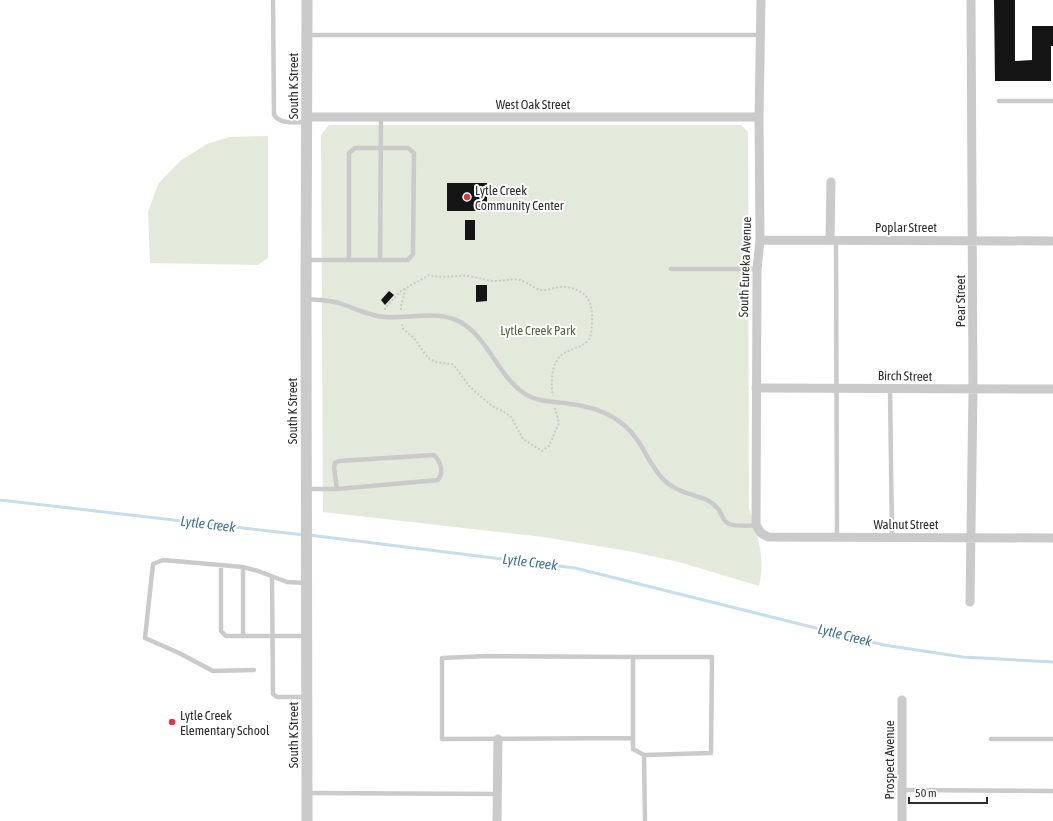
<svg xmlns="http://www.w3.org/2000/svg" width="1053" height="821" viewBox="0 0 1053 821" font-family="'Asap Condensed',sans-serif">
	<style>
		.green { fill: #e3eadb }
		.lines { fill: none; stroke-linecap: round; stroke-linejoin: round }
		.stream { stroke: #c7dde9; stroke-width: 3 }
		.building { fill: #141414 }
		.path { stroke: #cacaca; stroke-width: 2; stroke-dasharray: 2 2; stroke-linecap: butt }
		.service { stroke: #cacaca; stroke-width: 4.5 }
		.minor { stroke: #cacaca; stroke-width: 9 }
		.tertiary { stroke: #cacaca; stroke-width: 11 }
		.poi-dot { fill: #de3547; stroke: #fff; stroke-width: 1.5 }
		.labels { text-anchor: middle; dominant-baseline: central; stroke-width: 4; stroke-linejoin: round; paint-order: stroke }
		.street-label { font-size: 13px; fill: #2d2d2d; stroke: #fff }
		.poi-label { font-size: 13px; fill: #2d2d2d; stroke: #fff; text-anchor: start }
		.park-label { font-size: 13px; fill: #51663c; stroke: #fff }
		.water-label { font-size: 14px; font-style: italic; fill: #3f708b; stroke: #fff }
	</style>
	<rect width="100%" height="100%" fill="#fff"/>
	<path class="green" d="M 329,125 L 741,125 L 748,132 L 749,508 C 757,535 766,557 759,586 L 679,562 L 628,551 L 543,537 L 323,512 L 321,135 Z
		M 268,136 L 268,258 L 258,265 L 150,263 L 148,212 L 158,184 L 180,161 L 207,144 L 229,137 Z"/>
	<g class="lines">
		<path class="stream" d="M 0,500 L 304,535
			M 309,535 L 575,568 L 884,645 L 963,657 L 1053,662"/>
	</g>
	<path class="building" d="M 994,0 L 1015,0 L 1015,61 L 1032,60 L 1032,26 L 1053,26 L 1053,46 L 1051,46 L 1051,81 L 995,81 Z
		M 447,183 L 487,183 L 487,211 L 447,211 Z
		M 465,220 L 475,220 L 475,240 L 465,240 Z
		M 476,285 L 487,285 L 487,301 L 476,302 Z
		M 389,291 L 394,295 L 385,305 L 381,300 Z"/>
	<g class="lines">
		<path class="path" d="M 385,310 L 385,308 L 401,291 L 429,275 C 443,279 455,275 468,276 C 478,277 486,281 495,281 C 504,281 512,278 520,280 C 527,282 534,289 542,290 C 550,290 558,286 566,287 C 589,290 593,304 592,324 C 591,329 592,335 589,339 C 582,350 564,348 557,360 C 551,370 551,385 553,396
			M 401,310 L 401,306 L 406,288
			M 402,324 L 403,329 L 414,338 L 428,358 L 436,362 L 452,364 L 455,367 L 470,387 L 492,406 L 506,413 L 511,417 L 523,439 L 542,451 L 549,446 L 559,423 L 555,408"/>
		<path class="service" d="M 273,0 L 274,115 C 281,125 295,122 306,122
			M 308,35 L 760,35
			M 999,101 L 1053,101
			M 836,240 L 837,537
			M 306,260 L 408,260 L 413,254 L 414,153 L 408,148 L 355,148 L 349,153 L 349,260
			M 380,260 L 381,117
			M 671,269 L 757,269
			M 306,299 C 318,300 331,300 342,304 C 356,309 370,316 385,317 C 410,319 440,309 462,323 C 488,339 497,373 521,391 C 536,403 553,401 570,404 C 589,406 610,413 625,426 C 642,440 647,462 662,478 C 669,486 682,492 693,495 C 697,497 703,498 707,500 C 711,502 716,506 719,510 C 722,515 723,521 729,524 C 737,527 747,526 756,525
			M 890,389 L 892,537
			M 307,489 L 337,489 L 438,480 C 444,472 441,462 434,455 L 339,461 L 335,463 L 334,467 L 337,489
			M 221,565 L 221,631 L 226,636 L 307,636
			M 243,567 L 243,636
			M 272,577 L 273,694 L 277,697 L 307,697
			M 633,657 L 712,657 L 711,753 L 644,755
			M 254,670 L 213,671 L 179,653 L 145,638 L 153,564 L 163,560 L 243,567 L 258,571 L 287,582 L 307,583
			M 633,738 L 442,739 L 442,658 L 487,656 L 633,657 L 633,749 L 644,755 L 645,821
			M 991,739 L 1053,739
			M 902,790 L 1053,791
			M 307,793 L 498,794"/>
		<path class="minor" d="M 761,0 L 759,117 L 760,240 L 757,269 L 756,525 L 761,533 L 768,537 L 1053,538
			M 307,117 L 759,117
			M 760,240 L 1053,241
			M 830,240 L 831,182
			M 756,388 L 1053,389
			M 970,602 L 973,390 L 971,0
			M 497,821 L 498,739
			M 902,821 L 902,700"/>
		<path class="tertiary" d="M 307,821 L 306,299 L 307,0"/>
	</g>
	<g class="poi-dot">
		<circle cx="467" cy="197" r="4"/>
		<circle cx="172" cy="722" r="4"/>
	</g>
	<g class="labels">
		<g class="street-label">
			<text transform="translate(293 86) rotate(-90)">South K Street</text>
			<text x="533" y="104">West Oak Street</text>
			<text x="906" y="227">Poplar Street</text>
			<text transform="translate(745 267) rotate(-88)">South Eureka Avenue</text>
			<text transform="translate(960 301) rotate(-90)">Pear Street</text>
			<text transform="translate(905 376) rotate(1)">Birch Street</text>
			<text transform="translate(292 411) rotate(-90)">South K Street</text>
			<text x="906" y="524">Walnut Street</text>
			<text transform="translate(293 735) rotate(-90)">South K Street</text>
			<text transform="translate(889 760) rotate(-90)">Prospect Avenue</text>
		</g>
		<g class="poi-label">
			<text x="475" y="190">Lytle Creek<tspan x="475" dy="15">Community Center</tspan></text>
			<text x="180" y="715">Lytle Creek<tspan x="180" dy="15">Elementary School</tspan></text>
		</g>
		<g class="park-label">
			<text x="538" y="330">Lytle Creek Park</text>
		</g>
		<g class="water-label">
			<text transform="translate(208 524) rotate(7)">Lytle Creek</text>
			<text transform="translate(530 562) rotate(7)">Lytle Creek</text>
			<text transform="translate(845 635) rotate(14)">Lytle Creek</text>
		</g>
	</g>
	<path d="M909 797v6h78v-6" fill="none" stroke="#2d2d2d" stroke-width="2"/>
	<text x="915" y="797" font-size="12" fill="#2d2d2d" stroke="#ffffff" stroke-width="3" paint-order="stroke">50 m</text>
</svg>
